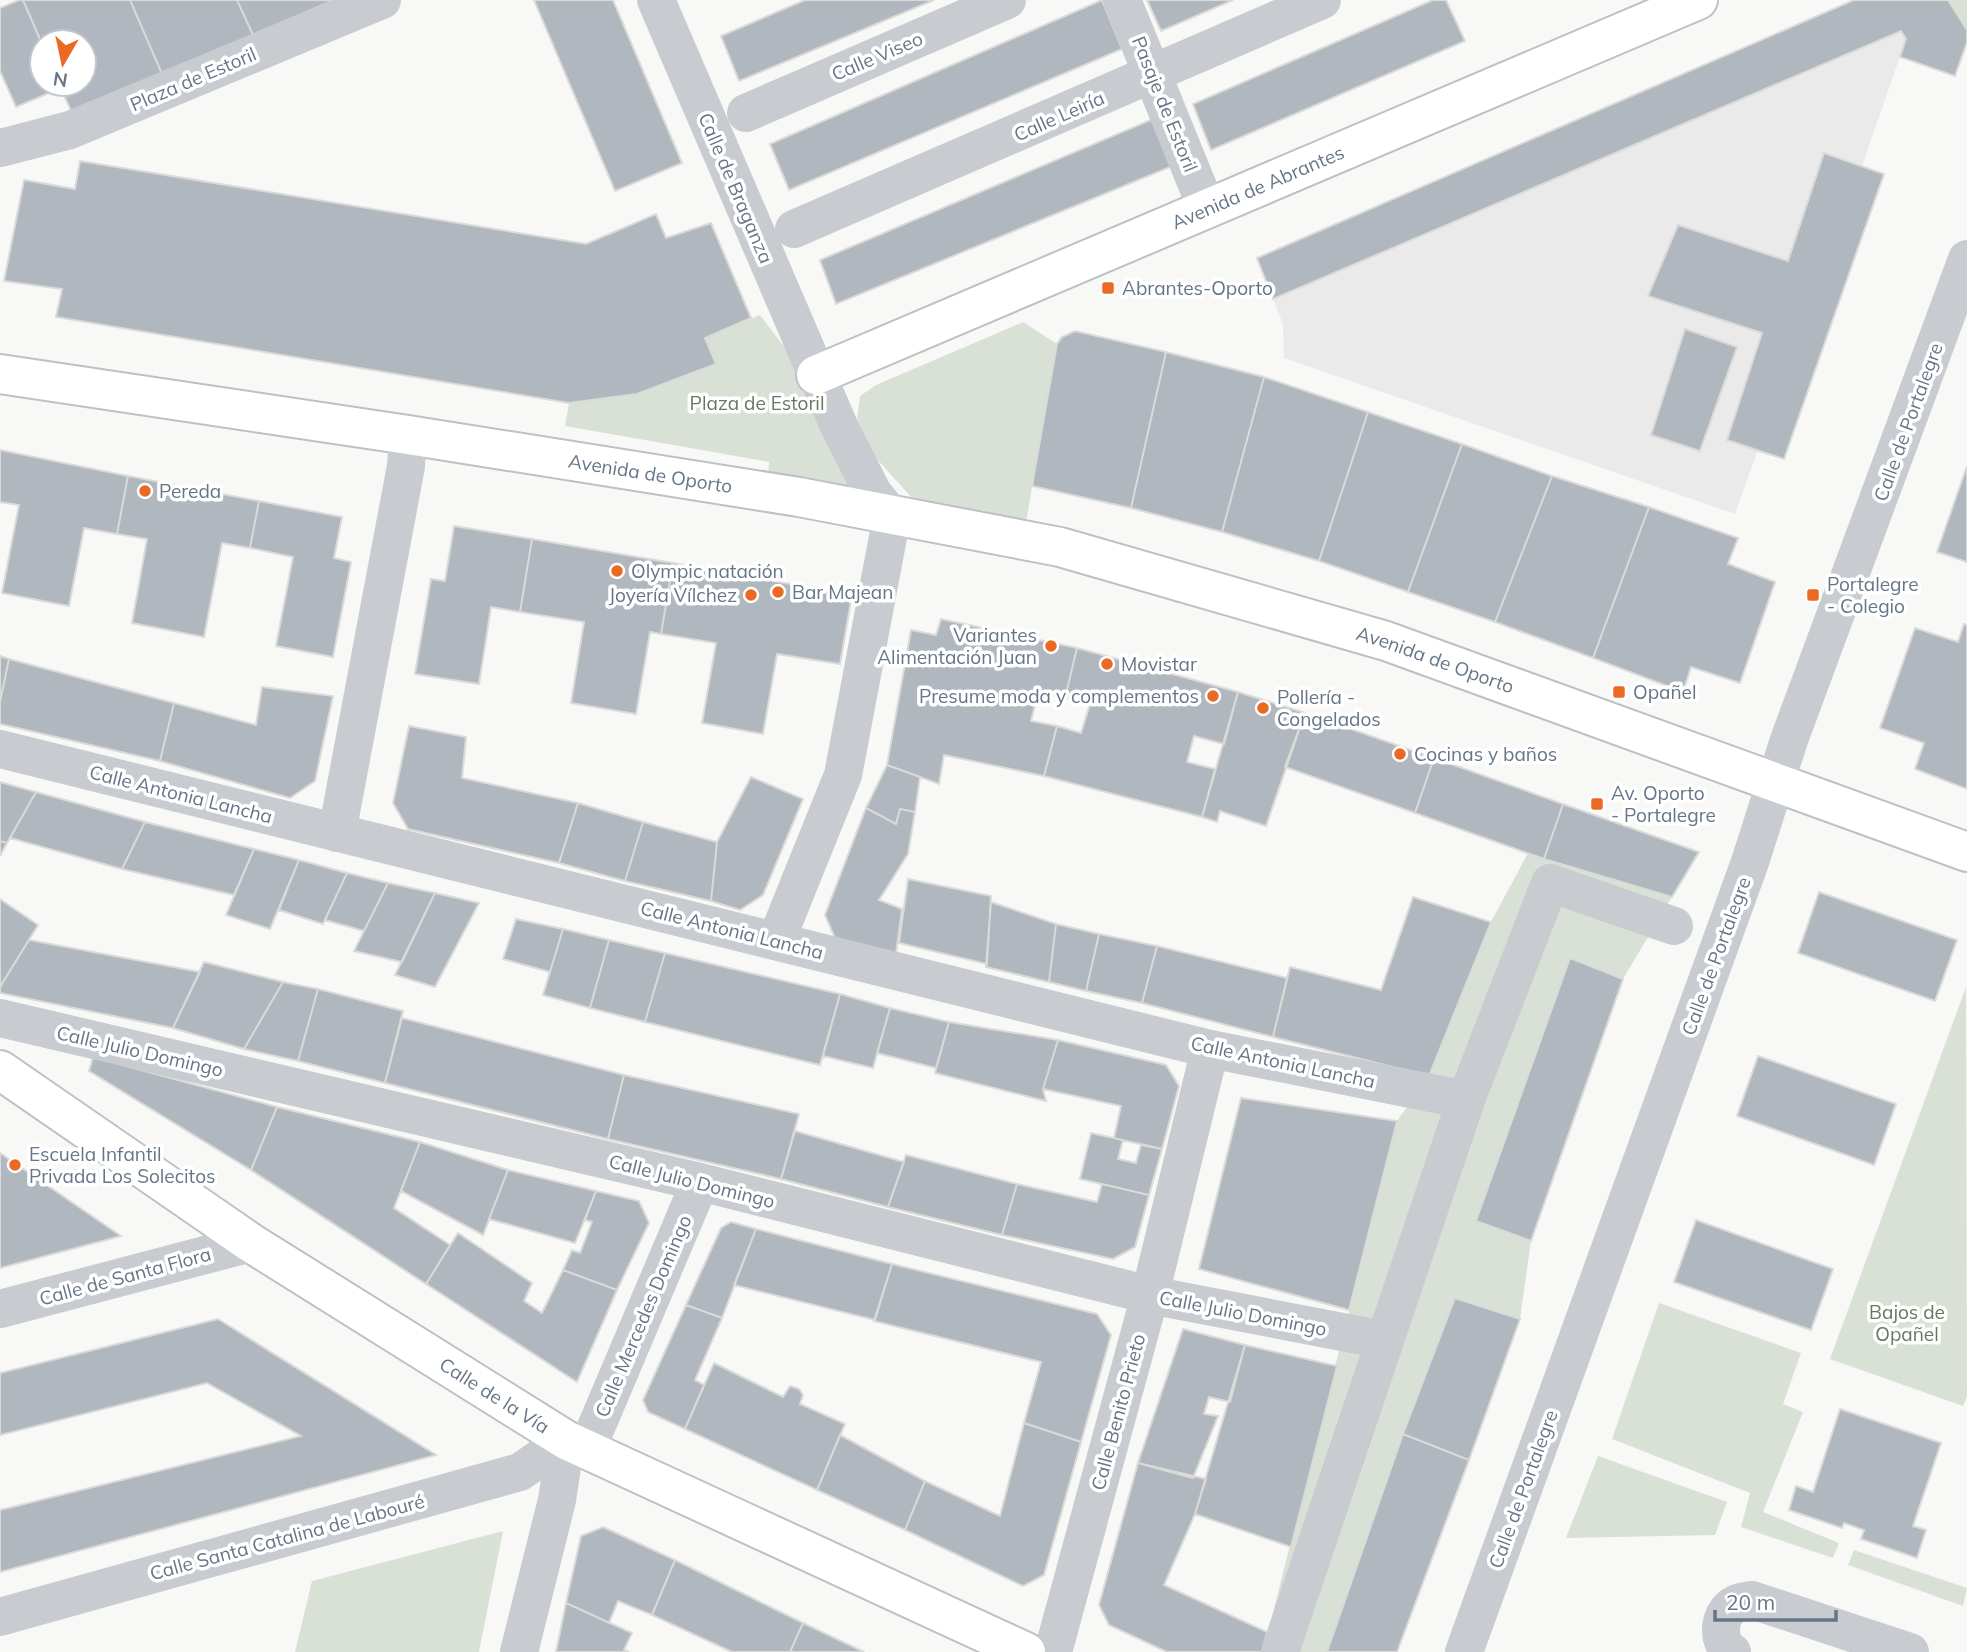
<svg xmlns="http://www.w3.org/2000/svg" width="1967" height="1652" viewBox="0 0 1967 1652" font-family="Mulish,sans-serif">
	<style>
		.built { fill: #e9eae9 }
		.green { fill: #d9e1d6 }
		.building { fill: #b0b7be; stroke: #dadad8; stroke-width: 2 }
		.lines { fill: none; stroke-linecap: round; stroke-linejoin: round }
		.secondary-casing { stroke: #bdc0c5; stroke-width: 42 }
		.street { stroke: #c8cbcf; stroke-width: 38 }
		.secondary { stroke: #fff; stroke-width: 38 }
		.poi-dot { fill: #eb6a23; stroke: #fff; stroke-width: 2.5 }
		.labels { text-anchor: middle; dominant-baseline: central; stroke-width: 7; stroke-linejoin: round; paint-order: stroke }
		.street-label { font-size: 19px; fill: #667588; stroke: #fff }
		.poi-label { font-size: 19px; fill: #667588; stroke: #fff; text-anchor: start }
		.park-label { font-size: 19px; fill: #637a61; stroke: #fff }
	</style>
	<rect width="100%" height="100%" fill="#f8f9f6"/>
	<path class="built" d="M 1901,31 L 1906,39 L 1862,166 L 1884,174 L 1784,459 L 1757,452 L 1735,514 L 1284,358 L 1283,324 L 1273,299 Z"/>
	<path class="green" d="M 1943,0 L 1967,0 L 1967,31 Z
		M 760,315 L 811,382 L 853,488 L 768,475 L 769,462 L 565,426 L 569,403 L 637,394 L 716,364 L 705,338 Z
		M 1023,322 L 1057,344 L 1026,522 L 912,498 L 875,457 L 857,419 L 860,396 L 876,385 Z
		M 1528,853 L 1672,897 L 1623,979 L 1570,958 L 1477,1221 L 1531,1241 L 1520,1319 L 1455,1299 L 1403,1434 L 1327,1652 L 1263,1652 L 1397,1121 L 1429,1076 L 1491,922 Z
		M 1966,987 L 1967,1396 L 1963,1406 L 1830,1359 Z
		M 1659,1303 L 1801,1353 L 1783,1404 L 1803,1412 L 1763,1512 L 1839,1543 L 1833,1558 L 1741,1527 L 1750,1493 L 1612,1439 Z
		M 1598,1456 L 1727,1502 L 1715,1535 L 1566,1538 Z
		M 503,1531 L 479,1652 L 295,1652 L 312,1581 Z
		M 1854,1550 L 1967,1588 L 1963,1606 L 1848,1565 Z"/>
	<path class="building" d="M 19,0 L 23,0 L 42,44 L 42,84 L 59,84 L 61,88 L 16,107 L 0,71 L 0,8 Z
		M 23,0 L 130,0 L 162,74 L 72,113 L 59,84 L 84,84 L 84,42 L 42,44 Z
		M 130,0 L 237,0 L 253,35 L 162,74 Z
		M 237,0 L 334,0 L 253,35 Z
		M 534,0 L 613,0 L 682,163 L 615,191 Z
		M 805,0 L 934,0 L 739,81 L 721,36 Z
		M 1102,0 L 1122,49 L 789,190 L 770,144 Z
		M 1147,0 L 1233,0 L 1161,31 Z
		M 1433,0 L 1446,0 L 1465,41 L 1211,150 L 1193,104 Z
		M 1854,0 L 1948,0 L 1967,30 L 1967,42 L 1955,76 L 1900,57 L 1906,39 L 1901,31 L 1273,299 L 1257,258 Z
		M 1153,119 L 1175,165 L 836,304 L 820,260 Z
		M 1824,153 L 1884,174 L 1784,459 L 1727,440 L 1762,333 L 1648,296 L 1678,225 L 1788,261 Z
		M 80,161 L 586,244 L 656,214 L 666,238 L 711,223 L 751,318 L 705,338 L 716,364 L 637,394 L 569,403 L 56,317 L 62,289 L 4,281 L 24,180 L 75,189 Z
		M 1685,329 L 1737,347 L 1700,451 L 1651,435 Z
		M 1075,331 L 1166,352 L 1131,508 L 1032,486 L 1057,344 L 1062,337 Z
		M 1166,352 L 1264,377 L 1222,532 L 1131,508 Z
		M 1264,377 L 1368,412 L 1319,561 L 1222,532 Z
		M 1368,412 L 1462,444 L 1408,592 L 1319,561 Z
		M 1462,444 L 1552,476 L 1495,622 L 1408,592 Z
		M 0,450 L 128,476 L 117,534 L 84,528 L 69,606 L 2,593 L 19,505 L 0,502 Z
		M 1967,466 L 1967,562 L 1937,552 Z
		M 128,476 L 259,501 L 250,548 L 222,543 L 204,637 L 132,623 L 147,539 L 117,534 Z
		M 1552,476 L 1649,507 L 1593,658 L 1495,622 Z
		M 259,501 L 342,517 L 334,558 L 351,562 L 333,657 L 276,646 L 293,557 L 250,548 Z
		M 1649,507 L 1738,538 L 1728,564 L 1775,582 L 1740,683 L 1691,667 L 1683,692 L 1593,658 Z
		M 454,526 L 532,539 L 520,612 L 491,607 L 479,684 L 415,674 L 431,579 L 445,581 Z
		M 532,539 L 673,563 L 661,634 L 650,632 L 636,714 L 571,703 L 584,622 L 520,612 Z
		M 673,563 L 852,595 L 840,664 L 777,654 L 763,734 L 702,723 L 716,643 L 661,634 Z
		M 941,619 L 1077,648 L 1065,698 L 1038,693 L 1031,721 L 1057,726 L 1044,776 L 944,755 L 939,784 L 887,765 L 911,630 L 936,635 Z
		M 1964,624 L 1967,625 L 1967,789 L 1915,769 L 1924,743 L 1880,728 L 1915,628 L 1958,642 Z
		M 1077,648 L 1238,692 L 1224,744 L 1194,736 L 1187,762 L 1215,769 L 1202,817 L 1044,776 L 1057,726 L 1081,733 L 1090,704 L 1065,698 Z
		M 0,656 L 9,659 L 0,702 Z
		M 9,659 L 174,703 L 160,761 L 0,724 L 0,702 Z
		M 262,687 L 333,696 L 315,781 L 290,798 L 160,761 L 174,703 L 256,725 Z
		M 1238,692 L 1305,713 L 1266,826 L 1220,811 L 1217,822 L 1202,817 Z
		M 1305,713 L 1434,758 L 1415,813 L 1285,767 Z
		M 409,726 L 466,737 L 462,778 L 578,803 L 559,863 L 408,829 L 393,803 Z
		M 1434,758 L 1563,804 L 1544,859 L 1415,813 Z
		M 887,765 L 920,777 L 915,812 L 900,809 L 896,824 L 866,808 Z
		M 751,777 L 803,799 L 763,895 L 740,910 L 711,901 L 717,842 Z
		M 0,782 L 36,792 L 7,843 L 0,841 Z
		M 36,792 L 145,822 L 122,869 L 10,838 Z
		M 578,803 L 643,822 L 625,881 L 559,863 Z
		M 1563,804 L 1699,852 L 1672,897 L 1544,859 Z
		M 866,808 L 896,824 L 900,809 L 915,812 L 908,854 L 879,900 L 902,909 L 896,954 L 835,938 L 825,915 Z
		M 145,822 L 254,849 L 234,895 L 122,869 Z
		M 643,822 L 717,842 L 711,901 L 625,881 Z
		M 0,841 L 7,843 L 0,856 Z
		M 254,849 L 299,860 L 270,929 L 226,915 Z
		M 299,860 L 347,873 L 323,924 L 279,910 Z
		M 347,873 L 388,883 L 364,931 L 325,920 Z
		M 908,879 L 991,896 L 987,964 L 899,943 Z
		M 388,883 L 435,893 L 402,962 L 354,951 Z
		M 1819,892 L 1957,940 L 1935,1001 L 1798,953 Z
		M 435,893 L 479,903 L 435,987 L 395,975 Z
		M 1413,897 L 1491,922 L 1429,1076 L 1273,1037 L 1290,967 L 1381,990 Z
		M 0,899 L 38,925 L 0,987 Z
		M 991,902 L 1056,924 L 1049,982 L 986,967 Z
		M 516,919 L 563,929 L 550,972 L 503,959 Z
		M 1056,924 L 1099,934 L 1086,991 L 1049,982 Z
		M 563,929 L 609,940 L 590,1008 L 543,995 Z
		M 1099,934 L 1157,946 L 1142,1003 L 1086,991 Z
		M 29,940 L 200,972 L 173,1028 L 0,993 L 0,987 Z
		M 609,940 L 665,953 L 645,1022 L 590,1008 Z
		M 1157,946 L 1287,978 L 1273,1037 L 1142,1003 Z
		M 665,953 L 840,994 L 820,1065 L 645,1022 Z
		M 1570,958 L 1623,979 L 1531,1241 L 1476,1221 Z
		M 204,962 L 283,982 L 244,1049 L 173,1028 Z
		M 283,982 L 318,989 L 298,1061 L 244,1049 Z
		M 318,989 L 403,1011 L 385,1083 L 298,1061 Z
		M 840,994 L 890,1008 L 873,1068 L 823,1056 Z
		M 890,1008 L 949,1022 L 936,1068 L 877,1053 Z
		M 402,1018 L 624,1075 L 608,1139 L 385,1083 Z
		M 949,1022 L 1058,1040 L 1043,1089 L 1046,1101 L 935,1073 Z
		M 1058,1040 L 1166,1065 L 1179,1086 L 1162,1149 L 1114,1138 L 1121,1106 L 1043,1089 Z
		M 1758,1056 L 1896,1104 L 1874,1165 L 1737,1116 Z
		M 93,1057 L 277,1107 L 251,1170 L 89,1071 Z
		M 624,1075 L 799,1114 L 781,1179 L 608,1139 Z
		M 1241,1098 L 1397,1121 L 1349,1310 L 1199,1269 Z
		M 277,1107 L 420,1142 L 394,1208 L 450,1245 L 426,1284 L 251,1170 Z
		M 795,1131 L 904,1162 L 888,1207 L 781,1179 Z
		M 1091,1133 L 1123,1140 L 1118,1159 L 1136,1163 L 1141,1145 L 1162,1149 L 1149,1195 L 1080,1179 Z
		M 420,1142 L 508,1170 L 483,1235 L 401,1191 Z
		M 0,1153 L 121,1236 L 0,1268 Z
		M 906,1155 L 1017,1184 L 1002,1235 L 888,1207 Z
		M 508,1170 L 596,1191 L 575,1243 L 489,1219 Z
		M 1017,1184 L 1097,1202 L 1102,1184 L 1149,1195 L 1135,1247 L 1113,1259 L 1002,1235 Z
		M 596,1191 L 639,1201 L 649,1223 L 617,1290 L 563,1270 L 572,1250 L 580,1253 L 592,1222 L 585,1220 Z
		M 1696,1220 L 1833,1269 L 1811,1330 L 1674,1282 Z
		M 731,1222 L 756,1229 L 722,1318 L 686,1305 L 721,1228 Z
		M 756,1229 L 892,1264 L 875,1320 L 734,1285 Z
		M 458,1233 L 532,1283 L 524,1301 L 542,1313 L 563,1270 L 617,1290 L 577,1382 L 426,1284 Z
		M 892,1264 L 1097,1314 L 1111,1335 L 1081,1442 L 1024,1423 L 1041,1362 L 874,1321 Z
		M 1455,1298 L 1520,1319 L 1469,1460 L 1403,1434 Z
		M 686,1305 L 722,1318 L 695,1380 L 704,1385 L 685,1429 L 648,1412 L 643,1400 Z
		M 218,1319 L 436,1455 L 0,1572 L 0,1510 L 301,1436 L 207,1383 L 0,1435 L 0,1373 Z
		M 1183,1329 L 1245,1345 L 1230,1402 L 1209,1397 L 1204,1414 L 1218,1416 L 1193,1478 L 1138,1463 Z
		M 1245,1345 L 1337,1366 L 1291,1547 L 1195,1514 Z
		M 714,1363 L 783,1397 L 790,1386 L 799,1389 L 803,1395 L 800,1404 L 845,1424 L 817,1490 L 685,1429 Z
		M 1840,1409 L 1941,1443 L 1913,1526 L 1926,1530 L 1917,1558 L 1861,1539 L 1864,1530 L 1844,1523 L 1842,1528 L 1789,1510 L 1796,1486 L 1813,1492 Z
		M 1024,1423 L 1081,1442 L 1044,1575 L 1023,1586 L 905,1530 L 925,1481 L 1000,1516 Z
		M 1403,1434 L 1469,1460 L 1397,1652 L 1327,1652 Z
		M 840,1435 L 925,1481 L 905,1530 L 817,1490 Z
		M 1138,1463 L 1206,1479 L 1195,1514 L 1164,1585 L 1267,1632 L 1262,1652 L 1167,1652 L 1109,1625 L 1099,1605 Z
		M 603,1527 L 675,1560 L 652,1615 L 618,1601 L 609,1623 L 566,1603 L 581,1536 Z
		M 675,1560 L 803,1623 L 790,1652 L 732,1652 L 652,1615 Z
		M 566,1603 L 632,1633 L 624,1650 L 629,1652 L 556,1652 Z
		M 803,1623 L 864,1652 L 790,1652 Z"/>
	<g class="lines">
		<g class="secondary-casing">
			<g id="secondary">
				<path id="s1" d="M 0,374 L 408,435 L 799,497 L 1060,547 L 1386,641 L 1967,852"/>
				<path id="s2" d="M 816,375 L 1698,0"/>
				<path id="s3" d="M 0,1070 L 251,1243 L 566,1440 L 1026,1652"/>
			</g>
		</g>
		<path class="street" d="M 656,0 L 839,426 L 873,493 L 892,516 L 843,775 L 776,941
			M 1122,0 L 1207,209
			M 746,113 L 1007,0
			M 0,148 L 70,130 L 382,0
			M 794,229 L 1322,0
			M 0,749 L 1210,1049 L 1466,1100
			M 337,833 L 406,466 L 408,435
			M 0,1018 L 700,1182 L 1150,1295 L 1384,1340
			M 0,1309 L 251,1243
			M 586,1451 L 700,1182
			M 0,1617 L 520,1472 L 566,1440
			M 519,1652 L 557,1500 L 566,1440
			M 1053,1652 L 1150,1295 L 1210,1049
			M 1280,1652 L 1466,1100 L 1550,883 L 1674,926
			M 1464,1652 L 1750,862 L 1789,740 L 1967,259
			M 1732,1652 C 1717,1643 1718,1618 1731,1607 C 1737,1602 1745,1601 1752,1600 L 1910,1652"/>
		<use href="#secondary" class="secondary"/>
	</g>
	<g class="poi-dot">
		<rect x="1101" y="281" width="14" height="14" rx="3.5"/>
		<circle cx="145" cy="491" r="7"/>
		<circle cx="617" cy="571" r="7"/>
		<circle cx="778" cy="592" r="7"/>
		<circle cx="751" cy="595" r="7"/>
		<rect x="1806" y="588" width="14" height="14" rx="3.5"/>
		<circle cx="1051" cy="646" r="7"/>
		<circle cx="1107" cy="664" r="7"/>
		<rect x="1612" y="685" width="14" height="14" rx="3.5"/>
		<circle cx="1213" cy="696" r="7"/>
		<circle cx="1263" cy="708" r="7"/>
		<circle cx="1400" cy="754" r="7"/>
		<rect x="1590" y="797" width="14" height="14" rx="3.5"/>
		<circle cx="15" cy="1165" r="7"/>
	</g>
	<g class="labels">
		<g class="street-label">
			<text transform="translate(877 56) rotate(-23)">Calle Viseo</text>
			<text transform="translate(193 79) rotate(-23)">Plaza de Estoril</text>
			<text transform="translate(1165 104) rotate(68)">Pasaje de Estoril</text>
			<text transform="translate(1059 116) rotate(-24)">Calle Leiría</text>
			<text transform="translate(736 188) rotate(67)">Calle de Braganza</text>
			<text stroke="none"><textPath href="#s2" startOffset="480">Avenida de Abrantes</textPath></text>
			<text transform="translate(1908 422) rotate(-70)">Calle de Portalegre</text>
			<text stroke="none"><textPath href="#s1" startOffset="658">Avenida de Oporto</textPath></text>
			<text stroke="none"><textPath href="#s1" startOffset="1466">Avenida de Oporto</textPath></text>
			<text transform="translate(181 794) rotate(14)">Calle Antonia Lancha</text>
			<text transform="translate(732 930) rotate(14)">Calle Antonia Lancha</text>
			<text transform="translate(1716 956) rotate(-70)">Calle de Portalegre</text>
			<text transform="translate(140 1051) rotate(13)">Calle Julio Domingo</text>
			<text transform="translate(1283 1062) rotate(12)">Calle Antonia Lancha</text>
			<text transform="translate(692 1181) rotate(14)">Calle Julio Domingo</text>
			<text transform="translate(125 1276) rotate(-15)">Calle de Santa Flora</text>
			<text transform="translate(1243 1313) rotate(11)">Calle Julio Domingo</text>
			<text transform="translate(643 1316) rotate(-67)">Calle Mercedes Domingo</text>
			<text stroke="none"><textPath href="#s3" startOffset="592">Calle de la Vía</textPath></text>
			<text transform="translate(1118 1412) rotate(-75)">Calle Benito Prieto</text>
			<text transform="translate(1523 1489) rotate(-70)">Calle de Portalegre</text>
			<text transform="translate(287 1537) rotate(-15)">Calle Santa Catalina de Labouré</text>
		</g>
		<g class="poi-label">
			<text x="1122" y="288">Abrantes-Oporto</text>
			<text x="159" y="491">Pereda</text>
			<text x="631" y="571">Olympic natación</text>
			<text x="1827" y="584">Portalegre<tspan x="1827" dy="22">- Colegio</tspan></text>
			<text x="792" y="592">Bar Majean</text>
			<text x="737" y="595" text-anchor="end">Joyería Vílchez</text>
			<text x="1037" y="635" text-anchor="end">Variantes<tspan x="1037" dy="22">Alimentación Juan</tspan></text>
			<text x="1121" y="664">Movistar</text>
			<text x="1633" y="692">Opañel</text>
			<text x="1199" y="696" text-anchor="end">Presume moda y complementos</text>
			<text x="1277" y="697">Pollería -<tspan x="1277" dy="22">Congelados</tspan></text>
			<text x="1414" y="754">Cocinas y baños</text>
			<text x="1611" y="793">Av. Oporto<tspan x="1611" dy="22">- Portalegre</tspan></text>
			<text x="29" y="1154">Escuela Infantil<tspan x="29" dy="22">Privada Los Solecitos</tspan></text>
		</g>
		<g class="park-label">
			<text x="757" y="403">Plaza de Estoril</text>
			<text x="1907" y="1312">Bajos de<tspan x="1907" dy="22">Opañel</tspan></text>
		</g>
	</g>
	<g transform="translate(63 63) rotate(189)"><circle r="33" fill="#ffffff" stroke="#c2c8cf" stroke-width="2"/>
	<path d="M0-5L12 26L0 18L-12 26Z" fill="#eb6a23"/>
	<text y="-10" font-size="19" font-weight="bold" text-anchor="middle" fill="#667588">N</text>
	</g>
	<path d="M1715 1610v10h121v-10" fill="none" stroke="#667588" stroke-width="3.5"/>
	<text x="1726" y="1610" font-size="21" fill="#667588" stroke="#ffffff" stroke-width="5" paint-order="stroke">20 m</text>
</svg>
